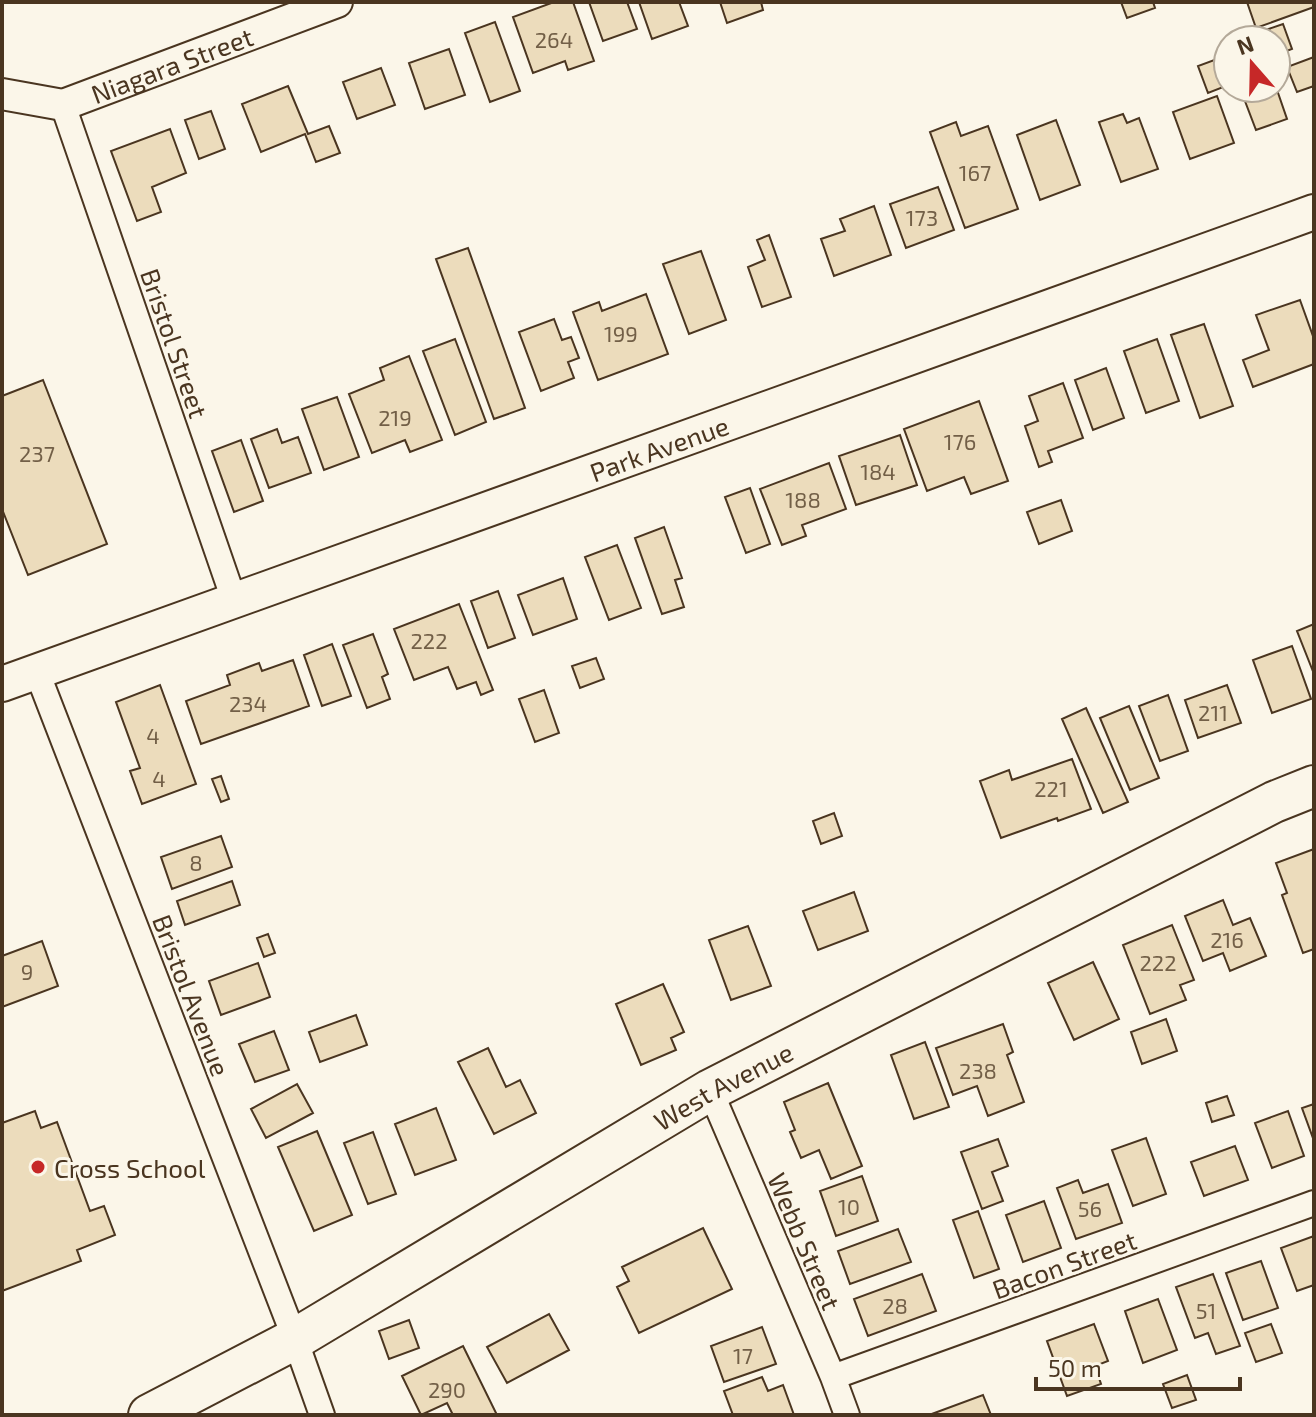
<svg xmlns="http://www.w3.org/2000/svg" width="1316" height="1417" viewBox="0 0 1316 1417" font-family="'Exo 2',sans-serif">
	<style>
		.building { fill: #ecdcbc; stroke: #4a3520; stroke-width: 2 }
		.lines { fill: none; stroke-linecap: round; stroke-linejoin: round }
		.minor-casing { stroke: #4a3520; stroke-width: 28 }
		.tertiary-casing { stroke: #4a3520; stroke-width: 34 }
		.secondary-casing { stroke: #4a3520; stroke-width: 38 }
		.trunk-casing { stroke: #4a3520; stroke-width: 44 }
		.minor { stroke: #fbf6e9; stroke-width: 24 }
		.tertiary { stroke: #fbf6e9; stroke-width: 30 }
		.secondary { stroke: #fbf6e9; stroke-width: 34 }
		.trunk { stroke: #fbf6e9; stroke-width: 40 }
		.poi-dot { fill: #c62828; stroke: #fbf6e9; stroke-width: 3 }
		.labels { text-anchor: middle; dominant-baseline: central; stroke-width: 6; stroke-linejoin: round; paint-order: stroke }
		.number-label { font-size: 22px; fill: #725f47 }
		.street-label { font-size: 26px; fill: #4a3520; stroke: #fbf6e9 }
		.poi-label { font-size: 26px; fill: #4a3520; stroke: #fbf6e9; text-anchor: start }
	</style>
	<rect width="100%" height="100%" fill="#fbf6e9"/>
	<path class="building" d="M 554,2 L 573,2 L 594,61 L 568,70 L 565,61 L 533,73 L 513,17 Z
		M 589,2 L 627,2 L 637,29 L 603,41 Z
		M 639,2 L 679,2 L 688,26 L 652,39 Z
		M 720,2 L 761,2 L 763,10 L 727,23 Z
		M 1121,2 L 1153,2 L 1155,8 L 1127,18 Z
		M 1247,2 L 1314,2 L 1314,7 L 1256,28 Z
		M 495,22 L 520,91 L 490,102 L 465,33 Z
		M 1283,24 L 1292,49 L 1276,55 L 1276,40 L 1262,40 L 1260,32 Z
		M 449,49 L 465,95 L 425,109 L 409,63 Z
		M 1314,57 L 1314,86 L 1297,92 L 1287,67 Z
		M 1217,59 L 1226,86 L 1208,93 L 1198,66 Z
		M 381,68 L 395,105 L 357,119 L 343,82 Z
		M 288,86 L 308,134 L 329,126 L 340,153 L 316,162 L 305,134 L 261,152 L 242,104 Z
		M 1276,87 L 1287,119 L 1256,130 L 1240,88 Z
		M 1217,96 L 1234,143 L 1190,159 L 1173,112 Z
		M 211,111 L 225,149 L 199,159 L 185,120 Z
		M 1123,114 L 1127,123 L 1139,118 L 1158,169 L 1121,182 L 1099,122 Z
		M 1056,120 L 1080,185 L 1040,200 L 1017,135 Z
		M 956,122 L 961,136 L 988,126 L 1018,209 L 965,228 L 930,132 Z
		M 170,129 L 186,173 L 152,187 L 161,212 L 137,221 L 111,151 Z
		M 938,187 L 954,230 L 906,248 L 890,204 Z
		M 874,206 L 891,255 L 834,276 L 821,239 L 845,231 L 840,219 Z
		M 769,235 L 791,297 L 762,307 L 748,267 L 765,260 L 757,240 Z
		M 468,248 L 525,408 L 494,419 L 436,259 Z
		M 701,251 L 726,320 L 689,334 L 663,264 Z
		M 646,294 L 668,354 L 598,380 L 573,312 L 599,302 L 602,311 Z
		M 1300,300 L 1314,339 L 1314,364 L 1253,387 L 1243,360 L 1269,350 L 1256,315 Z
		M 554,319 L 562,340 L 571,337 L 579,358 L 568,362 L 574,378 L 541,391 L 519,332 Z
		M 1204,324 L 1233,406 L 1200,418 L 1171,335 Z
		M 455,339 L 486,422 L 455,435 L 423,351 Z
		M 1157,339 L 1179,401 L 1146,413 L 1124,351 Z
		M 409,356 L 442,440 L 410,452 L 405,440 L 372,453 L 349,394 L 384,380 L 380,368 Z
		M 1106,368 L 1124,418 L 1093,430 L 1075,380 Z
		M 43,380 L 107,544 L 28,575 L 2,509 L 2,396 Z
		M 1063,383 L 1083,438 L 1048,451 L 1052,462 L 1039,467 L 1025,426 L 1038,421 L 1029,396 Z
		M 337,397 L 359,457 L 324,470 L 302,409 Z
		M 979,401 L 1008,481 L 971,494 L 964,477 L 927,491 L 904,429 Z
		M 277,429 L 282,443 L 298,437 L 311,473 L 269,488 L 251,439 Z
		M 900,435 L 917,485 L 856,505 L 839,456 Z
		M 241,440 L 263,501 L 234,512 L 212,451 Z
		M 829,463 L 846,509 L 802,525 L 806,536 L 782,545 L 760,489 Z
		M 750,488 L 770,544 L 746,553 L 725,497 Z
		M 1061,500 L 1072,531 L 1039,544 L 1027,512 Z
		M 664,527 L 682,578 L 675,580 L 684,607 L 662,614 L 635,538 Z
		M 617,545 L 641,608 L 609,620 L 585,557 Z
		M 563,578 L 577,619 L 533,635 L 518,595 Z
		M 498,591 L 515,638 L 488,648 L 471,601 Z
		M 459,604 L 493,690 L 481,695 L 476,682 L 457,689 L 448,667 L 414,680 L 394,629 Z
		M 1314,624 L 1314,674 L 1297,631 Z
		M 373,634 L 388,674 L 382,677 L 390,699 L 367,708 L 343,645 Z
		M 332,644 L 351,696 L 322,706 L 304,655 Z
		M 1292,646 L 1311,699 L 1272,713 L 1253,660 Z
		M 596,658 L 604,679 L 580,688 L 572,666 Z
		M 293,660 L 309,706 L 201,744 L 186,701 L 230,685 L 227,675 L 259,663 L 262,671 Z
		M 160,685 L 196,784 L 142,804 L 130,771 L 140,768 L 116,702 Z
		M 1227,685 L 1241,723 L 1198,738 L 1185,700 Z
		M 544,690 L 559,733 L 535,742 L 519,699 Z
		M 1168,695 L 1188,751 L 1160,761 L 1139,706 Z
		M 1129,706 L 1159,778 L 1130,790 L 1100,718 Z
		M 1086,708 L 1128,802 L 1103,813 L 1062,719 Z
		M 1072,759 L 1091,809 L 1058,821 L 1057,818 L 1001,838 L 980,781 L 1009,770 L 1012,780 Z
		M 221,776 L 229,799 L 221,802 L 212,779 Z
		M 834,813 L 842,836 L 821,844 L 813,821 Z
		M 221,836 L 232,867 L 172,889 L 161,857 Z
		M 1314,849 L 1314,949 L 1303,953 L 1282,895 L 1287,893 L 1276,863 Z
		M 232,881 L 240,905 L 185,925 L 177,901 Z
		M 854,892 L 868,931 L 818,950 L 803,911 Z
		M 1223,900 L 1233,925 L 1250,918 L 1266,956 L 1230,971 L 1223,953 L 1203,961 L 1185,916 Z
		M 1172,925 L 1194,980 L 1180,985 L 1186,1000 L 1150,1014 L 1123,945 Z
		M 748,926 L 771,986 L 731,1000 L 709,940 Z
		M 268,934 L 275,953 L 264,957 L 257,938 Z
		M 42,941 L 58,986 L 2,1007 L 2,956 Z
		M 1093,962 L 1119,1019 L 1074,1040 L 1048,983 Z
		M 258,963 L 270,997 L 221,1015 L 209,981 Z
		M 663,984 L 684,1032 L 671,1038 L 676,1050 L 641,1065 L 616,1004 Z
		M 356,1015 L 367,1045 L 320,1062 L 309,1032 Z
		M 1166,1019 L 1177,1051 L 1142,1064 L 1131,1032 Z
		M 1003,1024 L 1013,1052 L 1007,1055 L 1024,1102 L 988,1116 L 977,1086 L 953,1095 L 936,1048 Z
		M 274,1031 L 289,1070 L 255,1082 L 239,1044 Z
		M 925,1042 L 949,1107 L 914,1119 L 891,1055 Z
		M 488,1048 L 506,1087 L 520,1080 L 536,1113 L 494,1134 L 458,1062 Z
		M 828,1083 L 862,1166 L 831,1179 L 819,1150 L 801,1158 L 790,1132 L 795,1130 L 784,1102 Z
		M 297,1084 L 313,1113 L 266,1138 L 251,1109 Z
		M 1227,1096 L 1234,1115 L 1212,1122 L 1206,1103 Z
		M 1314,1104 L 1314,1141 L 1302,1108 Z
		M 436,1108 L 456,1160 L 415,1175 L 395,1124 Z
		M 35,1111 L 41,1128 L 57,1122 L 90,1211 L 104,1206 L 115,1235 L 77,1250 L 81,1261 L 2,1291 L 2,1123 Z
		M 1288,1111 L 1304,1156 L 1272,1168 L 1255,1123 Z
		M 317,1131 L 352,1215 L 314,1231 L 278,1147 Z
		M 373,1132 L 396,1194 L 368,1204 L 344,1143 Z
		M 1146,1138 L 1166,1194 L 1133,1206 L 1112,1150 Z
		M 998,1139 L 1008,1166 L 992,1172 L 1003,1201 L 982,1209 L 961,1152 Z
		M 1235,1146 L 1248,1180 L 1204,1196 L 1191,1162 Z
		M 862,1176 L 878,1221 L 836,1236 L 820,1191 Z
		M 1078,1180 L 1083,1193 L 1108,1184 L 1122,1223 L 1076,1239 L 1057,1188 Z
		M 1044,1201 L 1061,1248 L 1023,1262 L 1006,1215 Z
		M 978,1211 L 999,1269 L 974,1278 L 953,1220 Z
		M 703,1228 L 732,1289 L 639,1333 L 617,1287 L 629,1281 L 622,1267 Z
		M 898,1229 L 911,1262 L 850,1284 L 838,1251 Z
		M 1314,1236 L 1314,1285 L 1297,1291 L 1281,1248 Z
		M 1261,1261 L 1278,1308 L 1243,1320 L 1226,1273 Z
		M 922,1274 L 936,1311 L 868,1336 L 854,1299 Z
		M 1213,1274 L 1240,1346 L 1216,1354 L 1208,1333 L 1195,1338 L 1176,1287 Z
		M 1158,1299 L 1177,1350 L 1143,1363 L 1125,1311 Z
		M 549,1314 L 569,1350 L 507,1383 L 487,1347 Z
		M 409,1320 L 419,1348 L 389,1359 L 379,1331 Z
		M 1094,1324 L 1108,1361 L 1095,1366 L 1101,1384 L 1067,1396 L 1047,1341 Z
		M 1271,1324 L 1282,1353 L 1256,1362 L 1245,1333 Z
		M 762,1327 L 776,1364 L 724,1382 L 711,1346 Z
		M 463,1346 L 497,1415 L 453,1415 L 447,1403 L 421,1415 L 402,1376 Z
		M 1187,1375 L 1196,1400 L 1172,1408 L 1163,1384 Z
		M 762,1377 L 768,1391 L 783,1385 L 794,1415 L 733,1415 L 724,1391 Z
		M 983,1395 L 991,1415 L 929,1415 Z"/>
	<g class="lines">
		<g class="minor-casing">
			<path id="minor" d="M 63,105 L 234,600
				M 37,672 L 295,1339 L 322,1415
				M 710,1090 L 833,1377 L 847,1415
				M 833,1377 L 1314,1203"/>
		</g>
		<g class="tertiary-casing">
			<g id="tertiary">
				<path id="s1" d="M 2,94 L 63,105 L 337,2"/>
			</g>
		</g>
		<g class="secondary-casing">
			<g id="secondary">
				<path id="s2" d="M 2,684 L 1314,212"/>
			</g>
		</g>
		<g class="trunk-casing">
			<g id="trunk">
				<path id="s3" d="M 149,1415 L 295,1339 L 710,1090 L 1274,802 L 1314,786"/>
			</g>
		</g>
		<use href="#minor" class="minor"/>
		<use href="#tertiary" class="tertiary"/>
		<use href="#secondary" class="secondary"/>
		<use href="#trunk" class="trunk"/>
	</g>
	<circle class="poi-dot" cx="38" cy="1167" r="8"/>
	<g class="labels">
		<g class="number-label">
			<text x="554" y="39">264</text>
			<text x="975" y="172">167</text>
			<text x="922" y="217">173</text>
			<text x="621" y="333">199</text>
			<text x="395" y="417">219</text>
			<text x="960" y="441">176</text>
			<text x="37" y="453">237</text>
			<text x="878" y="471">184</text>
			<text x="803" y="499">188</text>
			<text x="429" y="640">222</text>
			<text x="248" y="703">234</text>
			<text x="1213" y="712">211</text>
			<text x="153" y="735">4</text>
			<text x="159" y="778">4</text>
			<text x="1051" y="788">221</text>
			<text x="196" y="862">8</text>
			<text x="1227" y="939">216</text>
			<text x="1158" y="962">222</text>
			<text x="27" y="971">9</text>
			<text x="978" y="1070">238</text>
			<text x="849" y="1206">10</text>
			<text x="1090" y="1208">56</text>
			<text x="895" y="1305">28</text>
			<text x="1206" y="1310">51</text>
			<text x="743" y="1355">17</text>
			<text x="447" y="1389">290</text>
		</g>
		<g class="street-label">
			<text stroke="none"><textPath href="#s1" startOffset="178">Niagara Street</textPath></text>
			<text transform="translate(175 343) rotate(71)">Bristol Street</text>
			<text stroke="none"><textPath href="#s2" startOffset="698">Park Avenue</textPath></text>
			<text transform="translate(192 995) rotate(69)">Bristol Avenue</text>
			<text stroke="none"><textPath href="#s3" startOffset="662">West Avenue</textPath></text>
			<text transform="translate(805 1241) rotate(67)">Webb Street</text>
			<text transform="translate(1064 1264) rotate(-20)">Bacon Street</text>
		</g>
		<g class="poi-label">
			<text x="54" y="1167">Cross School</text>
		</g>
	</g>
	<rect width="1316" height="1417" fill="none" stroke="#4a3520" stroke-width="8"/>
	<g transform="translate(1252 64) rotate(340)"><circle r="38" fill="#fbf6e9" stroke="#b4a999" stroke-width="2"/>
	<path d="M0-6L14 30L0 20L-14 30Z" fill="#c62828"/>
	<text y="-12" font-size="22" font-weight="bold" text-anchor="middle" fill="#4a3520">N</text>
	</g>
	<path d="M1036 1377v12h204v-12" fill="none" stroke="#4a3520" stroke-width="4"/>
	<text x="1048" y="1377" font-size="24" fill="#4a3520" stroke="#fbf6e9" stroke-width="6" paint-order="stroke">50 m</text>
</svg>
